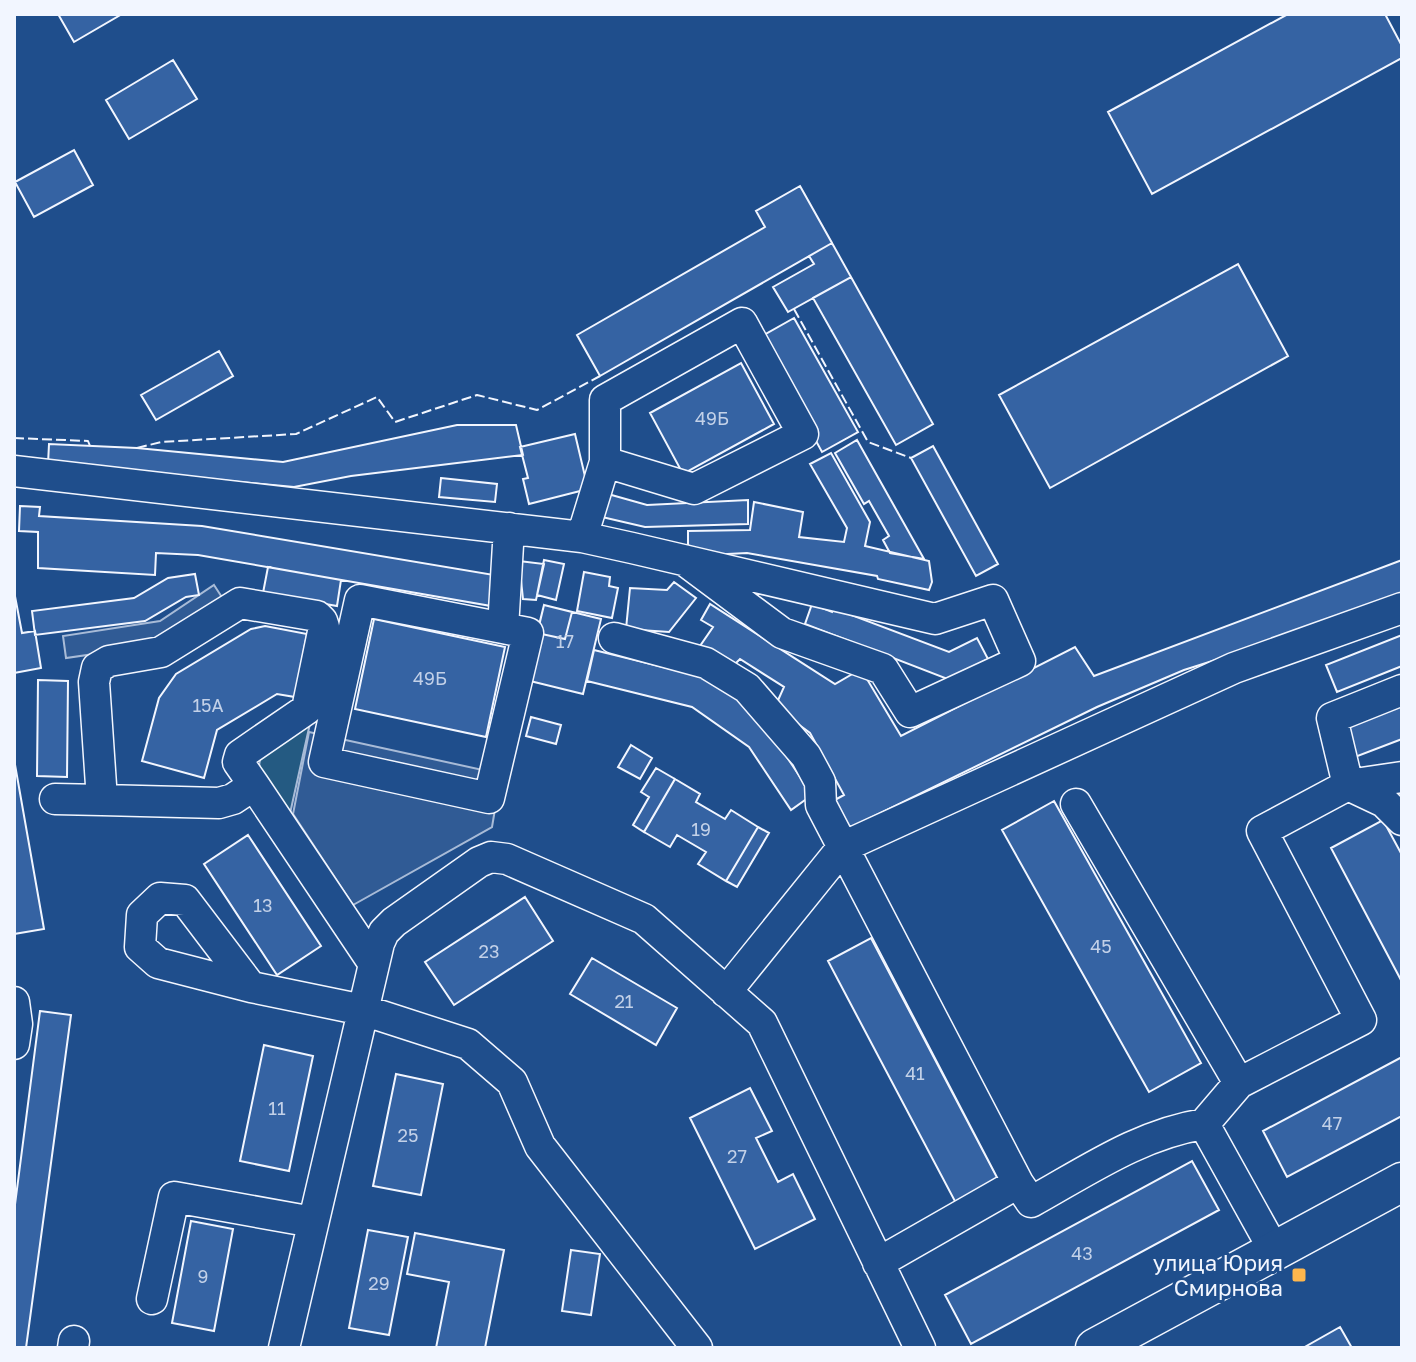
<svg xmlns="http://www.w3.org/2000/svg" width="1416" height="1362" viewBox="0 0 1416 1362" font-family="'Golos Text',sans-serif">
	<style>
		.green { fill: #245a82; stroke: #a8bbd7; stroke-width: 2 }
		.parking { fill: #305b95; stroke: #a8bbd7; stroke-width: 2 }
		.building { fill: #3563a3; stroke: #f2f6ff; stroke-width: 2 }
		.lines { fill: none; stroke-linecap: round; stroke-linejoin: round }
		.minor-casing { stroke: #f2f6ff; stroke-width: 33 }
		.major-casing { stroke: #f2f6ff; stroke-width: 41 }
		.minor { stroke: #1f4e8c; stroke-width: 30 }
		.major { stroke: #1f4e8c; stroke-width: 38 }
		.fence { stroke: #f2f6ff; stroke-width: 2; stroke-dasharray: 10 4; stroke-linecap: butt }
		.poi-dot { fill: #ffb74d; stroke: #1f4e8c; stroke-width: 3 }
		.labels { text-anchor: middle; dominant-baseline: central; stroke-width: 6; stroke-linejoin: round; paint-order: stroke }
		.number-label { font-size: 18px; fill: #c3d1e8 }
		.poi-label { font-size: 22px; fill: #f2f6ff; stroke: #1f4e8c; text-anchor: end }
	</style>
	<rect width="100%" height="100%" fill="#1f4e8c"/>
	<path class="green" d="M 311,719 L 289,818 C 245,754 248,762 311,719 Z"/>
	<path class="parking" d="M 214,585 L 225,602 L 163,644 L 66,658 L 63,636 L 160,621 Z
		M 309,732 L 501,774 L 492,827 L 353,905 L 293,814 Z"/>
	<path class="building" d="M 58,14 L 122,14 L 74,42 Z
		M 1288,14 L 1385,14 L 1402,46 L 1402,58 L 1152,194 L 1108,112 Z
		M 173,60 L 197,99 L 129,139 L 106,100 Z
		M 74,150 L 93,185 L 34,217 L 15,182 Z
		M 800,186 L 832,243 L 600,376 L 577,335 L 765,227 L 756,211 Z
		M 832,243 L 851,277 L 788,312 L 773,287 L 814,264 L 809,256 Z
		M 1238,264 L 1288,356 L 1050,488 L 999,395 Z
		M 851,277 L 933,424 L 896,445 L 813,298 Z
		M 794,318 L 858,432 L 822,452 L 799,410 L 764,335 Z
		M 219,351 L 233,376 L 156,420 L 141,395 Z
		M 741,363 L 774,424 L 683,474 L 650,413 Z
		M 457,425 L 516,425 L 523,455 L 351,476 L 294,487 L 48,464 L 49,444 L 137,448 L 283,462 Z
		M 575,434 L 588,489 L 529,504 L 523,479 L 528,478 L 520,447 Z
		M 857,440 L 924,559 L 890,553 L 883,540 L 889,536 L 869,501 L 864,504 L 835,453 Z
		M 933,446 L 998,564 L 976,576 L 911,458 Z
		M 831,453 L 870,522 L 865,546 L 929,561 L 932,582 L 929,590 L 878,579 L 877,576 L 747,553 L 688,556 L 688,531 L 750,530 L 754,502 L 803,512 L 799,537 L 844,542 L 847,528 L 810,464 Z
		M 441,478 L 497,484 L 495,502 L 439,497 Z
		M 608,494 L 647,505 L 748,500 L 748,524 L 645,527 L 602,517 Z
		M 20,506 L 40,507 L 39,516 L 202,526 L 494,575 L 491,606 L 198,555 L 156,553 L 155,575 L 38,568 L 38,532 L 19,531 Z
		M 544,560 L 564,564 L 556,600 L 537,595 Z
		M 1402,560 L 1402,593 L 1275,641 L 1184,670 L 1097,707 L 846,830 L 831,802 L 844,795 L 810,733 L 775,707 L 784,687 L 740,659 L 733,666 L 700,646 L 713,627 L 701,620 L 710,604 L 835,684 L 861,669 L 901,736 L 1075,647 L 1094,676 Z
		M 519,561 L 544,564 L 536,600 L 523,599 Z
		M 268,567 L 341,580 L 337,606 L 263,593 Z
		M 584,572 L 610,577 L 609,586 L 618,588 L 612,618 L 577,611 Z
		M 195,574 L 199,595 L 186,597 L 145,621 L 35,635 L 32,611 L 134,598 L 168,578 Z
		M 674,582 L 696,598 L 669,632 L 626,629 L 630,588 L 667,590 Z
		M 14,591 L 22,633 L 35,631 L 41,668 L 14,673 Z
		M 812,604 L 832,612 L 833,608 L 949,652 L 977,638 L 988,659 L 950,680 L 805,624 Z
		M 544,605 L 601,619 L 583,694 L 526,680 Z
		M 544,605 L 572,612 L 565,639 L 537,633 Z
		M 374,619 L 505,647 L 486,737 L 355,709 Z
		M 265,626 L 307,634 L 295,697 L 277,694 L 217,730 L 204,778 L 142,761 L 159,698 L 176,674 L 251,629 Z
		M 1402,635 L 1402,666 L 1337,692 L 1326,665 Z
		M 594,650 L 712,679 L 743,702 L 771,733 L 812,795 L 791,810 L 749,747 L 692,707 L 587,681 Z
		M 38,680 L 68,681 L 67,777 L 37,776 Z
		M 1402,704 L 1402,739 L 1355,757 L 1344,727 Z
		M 531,717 L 561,725 L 556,744 L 526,736 Z
		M 631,745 L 652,758 L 640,779 L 618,767 Z
		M 14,759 L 44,929 L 14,934 Z
		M 656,768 L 675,779 L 644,832 L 633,825 L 649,797 L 641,792 Z
		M 675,779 L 700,794 L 696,802 L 725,819 L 731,810 L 758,827 L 726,881 L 698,864 L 706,852 L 677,835 L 670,847 L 644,832 Z
		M 1054,801 L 1201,1063 L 1149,1092 L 1002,830 Z
		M 1383,820 L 1402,855 L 1402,982 L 1331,848 Z
		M 758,827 L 769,833 L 737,887 L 726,881 Z
		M 248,835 L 321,946 L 277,975 L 204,864 Z
		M 525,897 L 553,941 L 454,1005 L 425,962 Z
		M 871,938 L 1001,1185 L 958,1207 L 828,961 Z
		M 592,958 L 677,1008 L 656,1045 L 570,994 Z
		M 40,1011 L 71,1015 L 26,1348 L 14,1348 L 14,1212 Z
		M 264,1045 L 313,1056 L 289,1171 L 240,1161 Z
		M 1402,1057 L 1402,1116 L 1287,1177 L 1263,1131 Z
		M 396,1074 L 443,1084 L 421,1195 L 373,1186 Z
		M 750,1088 L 772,1131 L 756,1138 L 778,1182 L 793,1174 L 815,1219 L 755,1249 L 690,1118 Z
		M 1192,1161 L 1219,1210 L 971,1344 L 945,1295 Z
		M 191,1221 L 233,1229 L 214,1331 L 172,1323 Z
		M 368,1230 L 408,1237 L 389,1335 L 349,1328 Z
		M 415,1233 L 504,1250 L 485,1348 L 436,1348 L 449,1282 L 407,1274 Z
		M 571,1250 L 600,1254 L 591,1315 L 562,1311 Z
		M 1340,1327 L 1352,1348 L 1303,1348 Z"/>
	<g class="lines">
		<g class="minor-casing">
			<path id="minor" d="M 14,471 L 582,537 L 632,548 L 935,619 L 993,600 L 1020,661 L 910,712 L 883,669 L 782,633 L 684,560
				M 582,537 L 605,462 L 605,400 L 742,323 L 803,434 L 694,489 L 605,462
				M 503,628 L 360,600 L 324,762 L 489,798 L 528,633 L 503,628 L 509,528
				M 614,638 L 706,663 L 747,688 L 806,756 L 820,782 L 821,805 L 1018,1183 L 878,1263
				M 254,785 L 233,799 L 219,803 L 102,800 L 94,682 L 97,668 L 109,661 L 161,652 L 240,603 L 317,616 L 322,621 L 324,627 L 307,709 L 240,755 L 238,762 L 254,785 L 374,964
				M 1348,785 L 1384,802 L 1402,820
				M 1348,785 L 1402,777
				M 55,799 L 102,800
				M 1076,804 L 1239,1083
				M 251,987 L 158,963 L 140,947 L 142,915 L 160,898 L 185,900 L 251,987 L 363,1010 L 468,1044 L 512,1082 L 540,1146 L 697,1348
				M 726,992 L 843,847 L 1234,668 L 1402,608
				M 14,1002 L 17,1024 L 14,1044
				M 1018,1183 L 1031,1202 C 1087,1171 1140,1134 1204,1124
				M 1274,1250 L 1204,1124 L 1239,1083 L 1361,1020 L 1262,831 L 1348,785 L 1332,718 L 1402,690
				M 152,1299 L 174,1197 L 313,1222
				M 73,1348 L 74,1341
				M 284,1348 L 379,943 L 384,932 L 394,922 L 479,862 L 491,857 L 507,859 L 644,919 L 762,1023 L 920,1348"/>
		</g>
		<g class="major-casing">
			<path id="major" d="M 1095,1348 L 1402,1182"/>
		</g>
		<use href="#minor" class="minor"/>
		<use href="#major" class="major"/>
		<path class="fence" d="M 794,309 L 868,442 L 911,458
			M 14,438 L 88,441 L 90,446
			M 137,448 L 161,442 L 296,434 L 377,397 L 395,422 L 477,395 L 537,410 L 600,376"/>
	</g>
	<rect class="poi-dot" x="1291" y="1267" width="16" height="16" rx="4"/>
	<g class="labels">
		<g class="number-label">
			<text x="712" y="418">49Б</text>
			<text x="565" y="641">17</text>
			<text x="430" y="678">49Б</text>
			<text x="208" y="705">15А</text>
			<text x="701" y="829">19</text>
			<text x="263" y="905">13</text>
			<text x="1101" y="946">45</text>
			<text x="489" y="951">23</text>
			<text x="624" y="1001">21</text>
			<text x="915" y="1073">41</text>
			<text x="277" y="1108">11</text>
			<text x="1332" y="1123">47</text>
			<text x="408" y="1135">25</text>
			<text x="737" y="1156">27</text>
			<text x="1082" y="1253">43</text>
			<text x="203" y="1276">9</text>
			<text x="379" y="1283">29</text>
		</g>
		<g class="poi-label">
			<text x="1283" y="1262">улица Юрия<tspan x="1283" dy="25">Смирнова</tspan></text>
		</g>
	</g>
	<rect width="1416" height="1362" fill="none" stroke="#f2f6ff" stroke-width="32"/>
</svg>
